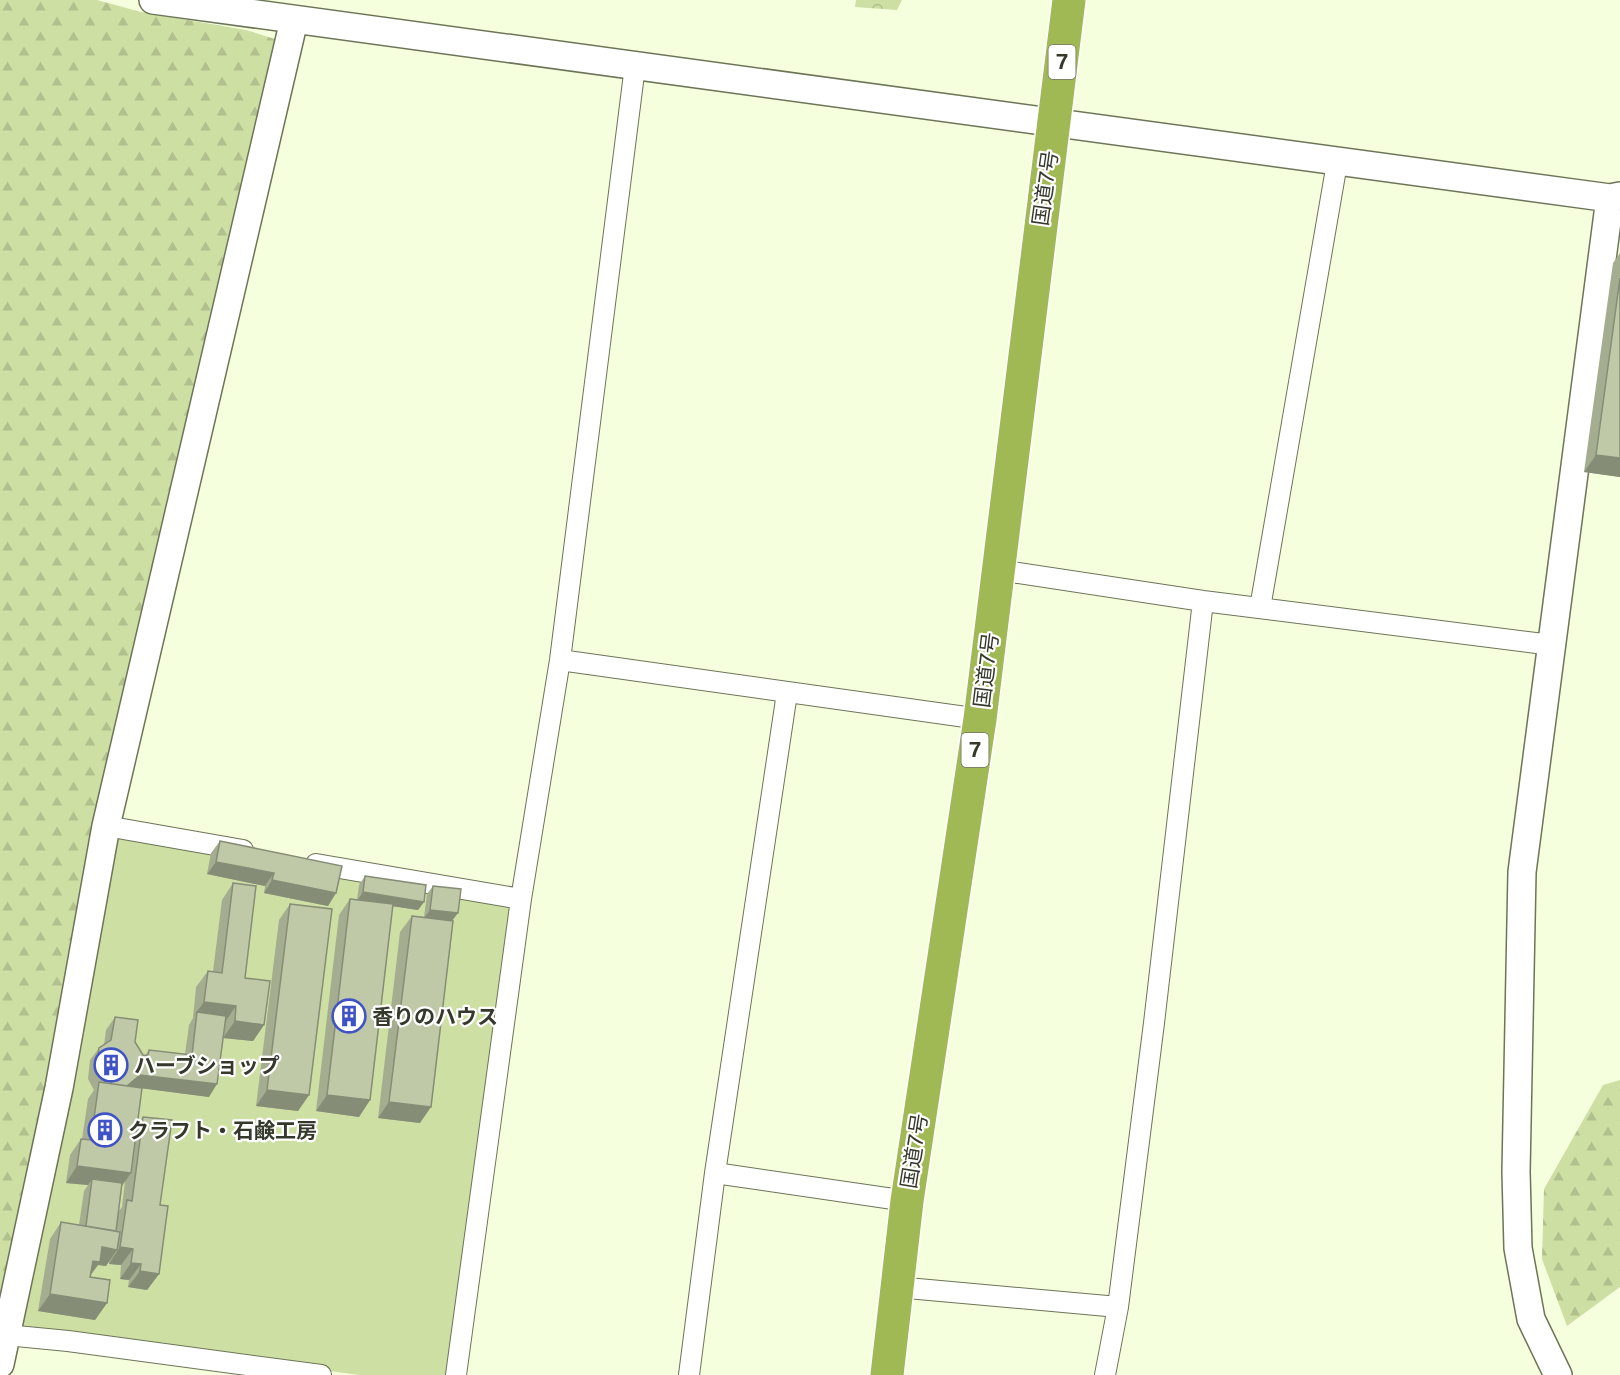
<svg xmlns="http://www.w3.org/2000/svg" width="1620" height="1375" viewBox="0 0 1620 1375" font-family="'Public Sans','Noto Sans JP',sans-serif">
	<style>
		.green { fill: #cedfa4 }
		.forest { fill: url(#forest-firs) }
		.park { fill: url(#park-crowns) }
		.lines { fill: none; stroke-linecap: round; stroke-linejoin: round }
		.street-casing { stroke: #6c7557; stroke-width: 22 }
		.secondary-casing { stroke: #6c7557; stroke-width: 30 }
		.highway-casing { stroke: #fff; stroke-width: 36 }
		.street { stroke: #fff; stroke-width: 20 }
		.secondary { stroke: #fff; stroke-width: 27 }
		.highway { stroke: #a1b954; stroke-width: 33 }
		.wall { fill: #a4ad90; fill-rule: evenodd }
		.shaded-wall { fill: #868d76 }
		.building { fill: #bfc9a8; stroke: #868d76; stroke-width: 1.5 }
		.labels { text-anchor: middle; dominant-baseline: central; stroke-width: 4.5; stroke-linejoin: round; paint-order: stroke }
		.shield { fill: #fff; stroke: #72746b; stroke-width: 1.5 }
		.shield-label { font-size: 20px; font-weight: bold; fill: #35392c }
		.street-label { font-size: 21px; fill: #35392c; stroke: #fff }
		.poi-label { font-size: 21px; font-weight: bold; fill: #35392c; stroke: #fff; text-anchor: start }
	</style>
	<defs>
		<pattern id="forest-firs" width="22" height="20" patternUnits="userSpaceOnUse" patternTransform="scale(1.5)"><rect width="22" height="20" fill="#cedfa4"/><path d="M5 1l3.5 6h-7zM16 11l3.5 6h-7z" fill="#b2c08d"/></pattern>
		<pattern id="park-crowns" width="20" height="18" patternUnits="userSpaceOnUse" patternTransform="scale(1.5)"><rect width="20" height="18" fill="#cedfa4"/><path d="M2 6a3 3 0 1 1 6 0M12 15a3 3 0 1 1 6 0" fill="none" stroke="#b2c08d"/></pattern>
	</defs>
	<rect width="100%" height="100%" fill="#f5ffdd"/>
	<path class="green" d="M 111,834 L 515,905 L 450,1375 L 359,1375 L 16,1329 Z"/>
	<path class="forest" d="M 0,0 L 97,0 L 141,12 L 246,30 L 275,39 L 0,1327 Z
		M 1620,1080 L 1620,1287 L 1567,1326 L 1542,1259 L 1544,1189 L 1603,1085 Z"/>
	<path class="park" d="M 856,0 L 902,0 L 897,10 L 855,7 Z"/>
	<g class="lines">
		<g class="street-casing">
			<path id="street" d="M 998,570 L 1203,601 L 1552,645
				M 1260,608 L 1337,163
				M 560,660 L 980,719
				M 106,826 L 243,850
				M 316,864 L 521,899
				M 715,1173 L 907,1201
				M 896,1287 L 1118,1307
				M 6,1335 L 68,1341 L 321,1375
				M 456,1375 L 521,899 L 560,660 L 635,66
				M 689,1375 L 715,1173 L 787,693
				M 1105,1375 L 1118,1307 L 1154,1023 L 1203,601"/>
		</g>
		<g class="secondary-casing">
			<path id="secondary" d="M 153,0 L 1610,198 L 1620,196
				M 0,1364 L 59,1088 L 106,826 L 294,20
				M 1558,1375 L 1531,1319 L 1518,1248 L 1516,1172 L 1522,872 L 1610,198"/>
		</g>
		<g class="highway-casing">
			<path id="highway" d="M 887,1375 L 907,1201 L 980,719 L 1069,0"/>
		</g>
		<use href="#street" class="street"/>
		<use href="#secondary" class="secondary"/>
		<use href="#highway" class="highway"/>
	</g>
	<path class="wall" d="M 1620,253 L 1620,477 L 1584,472 L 1613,263 Z
		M 220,841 L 336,893 L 328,906 L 264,893 L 265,886 L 207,874 L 211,853 Z
		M 365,876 L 424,902 L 418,910 L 393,906 L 370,1100 L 359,1117 L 316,1111 L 339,915 L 350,899 L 357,900 L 359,885 Z
		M 233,883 L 245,978 L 264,1025 L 253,1041 L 223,1038 L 209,1097 L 142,1088 L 137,1125 L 143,1117 L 160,1205 L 159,1274 L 147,1290 L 128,1287 L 129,1280 L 120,1279 L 121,1265 L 109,1264 L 109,1261 L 106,1266 L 98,1265 L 91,1275 L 90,1277 L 107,1303 L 95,1320 L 38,1311 L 50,1239 L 61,1222 L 79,1225 L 84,1191 L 88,1185 L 66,1183 L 70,1155 L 81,1139 L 82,1139 L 88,1099 L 94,1090 L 88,1079 L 90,1060 L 99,1048 L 104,1045 L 106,1030 L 115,1017 L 135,1042 L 143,1055 L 145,1055 L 149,1050 L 185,1054 L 189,1025 L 193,1018 L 196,987 L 208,971 L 213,971 L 222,900 ZM 125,1181 L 122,1207 L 119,1211 L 122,1185 Z
		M 433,886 L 453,921 L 420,1123 L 378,1118 L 400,932 L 412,916 L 424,917 L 427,894 Z
		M 290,904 L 309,1095 L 298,1111 L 256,1106 L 279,920 Z"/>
	<path class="shaded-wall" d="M 1596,455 L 1620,458 L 1620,477 L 1584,472 Z
		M 216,862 L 274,873 L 265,886 L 207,874 Z
		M 272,880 L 336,893 L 328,906 L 264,893 Z
		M 363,892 L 424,902 L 418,910 L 357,901 Z
		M 430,910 L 458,913 L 452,921 L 424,918 Z
		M 204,1002 L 236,1006 L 225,1022 L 197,1012 L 192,1018 Z
		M 235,1021 L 264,1025 L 253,1041 L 223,1038 Z
		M 140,1075 L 217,1084 L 209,1097 L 131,1087 L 98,1097 Z
		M 267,1090 L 309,1095 L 298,1111 L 256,1106 Z
		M 327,1095 L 370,1100 L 359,1117 L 316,1111 Z
		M 389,1102 L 431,1107 L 420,1123 L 378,1118 Z
		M 77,1166 L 131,1173 L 119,1190 L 92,1179 L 88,1185 L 66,1183 Z
		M 102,1247 L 117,1250 L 106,1266 L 98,1265 L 88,1278 L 81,1277 Z
		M 120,1247 L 133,1249 L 121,1265 L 109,1264 Z
		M 131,1263 L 141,1264 L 129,1280 L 120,1279 Z
		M 140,1271 L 159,1274 L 147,1290 L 128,1287 Z
		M 50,1294 L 107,1303 L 95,1320 L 38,1311 Z"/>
	<path class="building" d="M 1620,278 L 1620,458 L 1596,455 Z
		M 220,841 L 342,866 L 336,893 L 272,880 L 274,873 L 216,862 Z
		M 365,876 L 426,885 L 424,902 L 363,892 Z
		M 233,883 L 256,886 L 245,978 L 270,981 L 264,1025 L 235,1021 L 236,1006 L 204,1002 L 208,971 L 222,973 Z
		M 433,886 L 461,889 L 458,913 L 430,910 Z
		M 350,899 L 393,904 L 370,1100 L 327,1095 Z
		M 290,904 L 332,909 L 309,1095 L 267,1090 Z
		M 412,916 L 453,921 L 431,1107 L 389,1102 Z
		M 197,1012 L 226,1016 L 217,1084 L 140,1075 L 127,1086 L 106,1083 L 97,1066 L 99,1048 L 111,1040 L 115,1017 L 138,1020 L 135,1042 L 143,1055 L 148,1056 L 149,1050 L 192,1055 Z
		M 99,1082 L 142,1088 L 131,1173 L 77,1166 L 81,1139 L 91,1140 Z
		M 143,1117 L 172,1120 L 160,1205 L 168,1206 L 159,1274 L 140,1271 L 141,1264 L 131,1263 L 133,1249 L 120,1247 L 127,1200 L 132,1201 Z
		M 92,1179 L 122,1183 L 116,1231 L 86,1226 Z
		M 61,1222 L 120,1232 L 117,1250 L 102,1247 L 100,1262 L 93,1261 L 90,1277 L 110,1280 L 107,1303 L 50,1294 Z"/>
	<defs>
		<g id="building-ring" transform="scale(1.725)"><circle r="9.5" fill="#fff" stroke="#4053c6" stroke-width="1.5"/><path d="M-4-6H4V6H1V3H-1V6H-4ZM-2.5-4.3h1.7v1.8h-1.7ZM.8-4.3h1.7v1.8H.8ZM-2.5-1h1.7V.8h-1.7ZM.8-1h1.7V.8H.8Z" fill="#4053c6"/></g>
	</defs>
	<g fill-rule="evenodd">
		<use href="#building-ring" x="349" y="1016"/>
		<use href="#building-ring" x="111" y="1065"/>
		<use href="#building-ring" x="105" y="1130"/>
	</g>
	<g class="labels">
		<g class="shield">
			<rect x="1048.5" y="45" width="27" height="34" rx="4.5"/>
			<rect x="961.5" y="733" width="27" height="34" rx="4.5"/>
		</g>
		<g class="shield-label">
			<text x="1062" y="62">7</text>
			<text x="975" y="750">7</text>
		</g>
		<g class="street-label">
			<text transform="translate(1045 188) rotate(-82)">国道7号</text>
			<text transform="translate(986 670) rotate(-83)">国道7号</text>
			<text transform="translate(914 1151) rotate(-81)">国道7号</text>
		</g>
		<g class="poi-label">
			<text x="372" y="1016">香りのハウス</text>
			<text x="134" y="1065">ハーブショップ</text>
			<text x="128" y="1130">クラフト・石鹸工房</text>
		</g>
	</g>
</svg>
